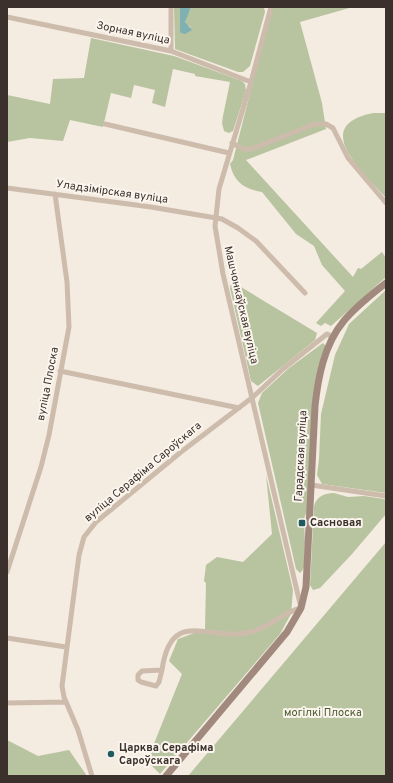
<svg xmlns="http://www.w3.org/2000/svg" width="393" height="783" viewBox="0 0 393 783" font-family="Overpass,sans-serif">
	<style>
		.green { fill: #b8c4a0 }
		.water { fill: #7fb0b2 }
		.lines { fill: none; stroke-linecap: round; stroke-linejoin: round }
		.street { stroke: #cdbbac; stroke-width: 5 }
		.secondary { stroke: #a18a7d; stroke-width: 7 }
		.poi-dot { fill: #1f5a5e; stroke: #fbf5ee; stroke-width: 1.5 }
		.labels { text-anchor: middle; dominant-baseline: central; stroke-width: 4; stroke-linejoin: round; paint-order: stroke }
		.street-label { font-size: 11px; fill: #3b302b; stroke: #fbf5ee }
		.poi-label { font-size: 11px; font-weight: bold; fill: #3b302b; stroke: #fbf5ee; text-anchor: start }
		.park-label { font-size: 11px; fill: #4a5a2e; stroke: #fbf5ee }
	</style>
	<rect width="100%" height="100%" fill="#f4ebe1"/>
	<path class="green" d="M 174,7 L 180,7 L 180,31 L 191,27 L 186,25 L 185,20 L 191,7 L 264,7 L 265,12 L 250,66 L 243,72 L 238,72 L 175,49 Z
		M 272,7 L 353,7 L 300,22 L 322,103 L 326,129 L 246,160 L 353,277 L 358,268 L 361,269 L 382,252 L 386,258 L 386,277 L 331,326 L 325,323 L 321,326 L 316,323 L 345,291 L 322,265 L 314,246 L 296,234 L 262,192 C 244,189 234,182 230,164 L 233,160 Z
		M 91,38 L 174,56 L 242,81 L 245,84 L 246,91 L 233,131 L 229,133 L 224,131 L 222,123 L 223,116 L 230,82 L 195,76 L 195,74 L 173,69 L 165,107 L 152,103 L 155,90 L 134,85 L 131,98 L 111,93 L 103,127 L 70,120 L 63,141 L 30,138 L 7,142 L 7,95 L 50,104 L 53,79 L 84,78 Z
		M 373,113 L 386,113 L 386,198 C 364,173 309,126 373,113 Z
		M 231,284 L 236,284 L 317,333 L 315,340 L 258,386 L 251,381 L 230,288 Z
		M 386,290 L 386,493 L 322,484 L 317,475 L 319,459 L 321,414 L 335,355 L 349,324 Z
		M 323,343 L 326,346 L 317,375 L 307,510 L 304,519 L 305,542 L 304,567 L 302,571 L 300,573 L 296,569 L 258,403 L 262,393 L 289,368 Z
		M 266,475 L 293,590 L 291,614 L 280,634 L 160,774 L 147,761 L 182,674 L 169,661 L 178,639 L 205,629 L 206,583 L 204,581 L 206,565 L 217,557 L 243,562 L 272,534 Z
		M 334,493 L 348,497 L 364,496 L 384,499 L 386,500 L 386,514 L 352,554 L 320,588 L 313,590 L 310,585 L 314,506 C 317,496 325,493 334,493 Z
		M 386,542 L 386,776 L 188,776 Z
		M 7,740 L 38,756 L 69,750 L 87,776 L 7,776 Z"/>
	<path class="water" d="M 180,7 L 191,7 L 185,22 L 192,30 L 185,34 L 181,33 L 180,31 Z"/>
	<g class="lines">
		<path class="street" d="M 7,17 L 171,51 L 251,82
			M 171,51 L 171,7
			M 105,124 L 229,153
			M 232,143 L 243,149 L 251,149 L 315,124 L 326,124 L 333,128 L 348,158 L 386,203
			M 7,188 L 151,207 L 222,219 L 238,228 L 256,241 L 305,293
			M 60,371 L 239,408
			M 311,485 L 386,496
			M 7,572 L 41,467 L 49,435 L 69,327 L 67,282 L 55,194
			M 7,638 L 66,647
			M 162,670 L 159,682 L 156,686 L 141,682 L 138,680 L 138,675 L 142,671 L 162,670 C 171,605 210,643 251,632 C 270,627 283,612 301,608 L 223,274 L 215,226 L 219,189 L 251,82 L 271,7
			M 7,703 L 66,702
			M 92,776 L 78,730 L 64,697 L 62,686 L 79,555 L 84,537 L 96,522 L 181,452 L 253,397 L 283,369 L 327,334 L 333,337"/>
		<path class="secondary" d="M 166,776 L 287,632 L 301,608 L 306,587 L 315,406 C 318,378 324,345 343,322 C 355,307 371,295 386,283"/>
	</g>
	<g class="poi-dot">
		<rect x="298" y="519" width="8" height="8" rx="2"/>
		<circle cx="111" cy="754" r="4"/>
	</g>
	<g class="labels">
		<g class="street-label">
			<text transform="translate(133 33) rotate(12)">Зорная вуліца</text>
			<text transform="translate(112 192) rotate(8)">Уладзімірская вуліца</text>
			<text transform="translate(241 305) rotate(77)">Машчонкаўская вуліца</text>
			<text transform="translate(48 384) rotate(-79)">вуліца Плоска</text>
			<text transform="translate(301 456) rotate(-87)">Гарадская вуліца</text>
			<text transform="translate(143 472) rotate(-40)">вуліца Серафіма Сароўскага</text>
		</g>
		<g class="poi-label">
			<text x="310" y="523">Сасновая</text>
			<text x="119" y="748">Царква Серафіма<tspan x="119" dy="13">Сароўскага</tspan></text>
		</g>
		<g class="park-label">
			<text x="323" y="713">могілкі Плоска</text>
		</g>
	</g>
	<rect width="393" height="783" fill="none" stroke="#3b302b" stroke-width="16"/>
</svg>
